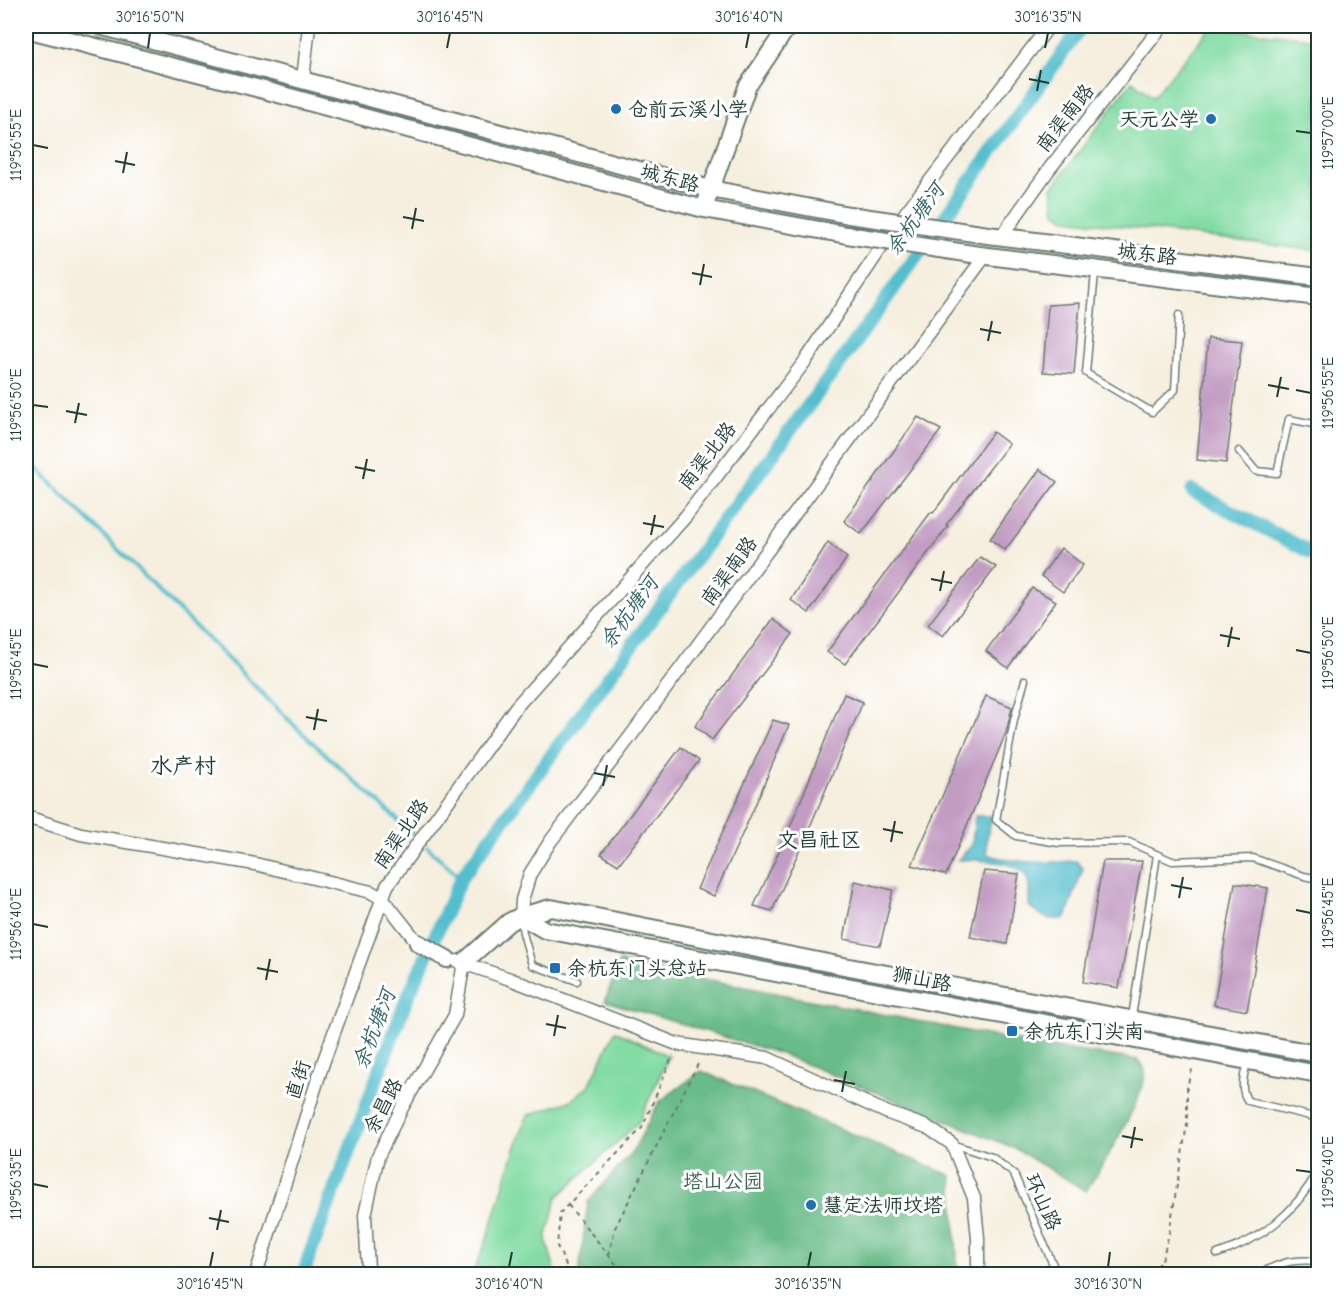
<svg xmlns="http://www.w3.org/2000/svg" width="1344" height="1300" viewBox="0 0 1344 1300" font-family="'Comic Neue','LXGW WenKai TC',sans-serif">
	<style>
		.green { fill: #82dca3; stroke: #508c6c; stroke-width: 1.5 }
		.forest { fill: #69bc89; stroke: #447c5e; stroke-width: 1.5 }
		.water { fill: #53bece; stroke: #397e81; stroke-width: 1.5 }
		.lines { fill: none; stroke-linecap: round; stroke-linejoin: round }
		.stream { stroke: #53bece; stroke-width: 4 }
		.canal { stroke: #53bece; stroke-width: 14 }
		.building { fill: #c29cc3 }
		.lane-casing { stroke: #6a7b70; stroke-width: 9 }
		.street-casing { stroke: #6a7b70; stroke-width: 15 }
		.secondary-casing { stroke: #6a7b70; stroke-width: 20 }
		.path { stroke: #6a7b70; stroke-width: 2; stroke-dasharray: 4.5 4.5; stroke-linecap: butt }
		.lane { stroke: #fff; stroke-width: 6 }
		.street { stroke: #fff; stroke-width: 12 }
		.secondary { stroke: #fff; stroke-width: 16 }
		.secondary-bridge-casing { stroke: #6a7b70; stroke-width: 20; stroke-linecap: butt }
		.secondary-bridge { stroke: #fff; stroke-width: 16 }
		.ticks { fill: none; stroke: #1f3d34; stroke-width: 2 }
		.poi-dot { fill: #1f6fb2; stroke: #fff; stroke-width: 2 }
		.labels { text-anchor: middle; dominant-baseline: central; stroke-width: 6; stroke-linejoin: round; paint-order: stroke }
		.poi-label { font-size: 20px; fill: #1f3d34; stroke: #fff; text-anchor: start }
		.street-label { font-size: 20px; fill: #1f3d34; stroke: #fff }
		.park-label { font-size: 20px; fill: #386550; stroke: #fff }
		.water-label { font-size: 21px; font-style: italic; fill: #2f6462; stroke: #fff }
		.neighbourhood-label { font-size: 21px; fill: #1f3d34; stroke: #fff }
		.quarter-label { font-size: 22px; fill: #1f3d34; stroke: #fff }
		.neatline { fill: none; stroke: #1f3d34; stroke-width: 2 }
		.ticks-label { font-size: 15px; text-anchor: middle; fill: #1f3d34 }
	</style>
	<rect width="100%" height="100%" fill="#fff"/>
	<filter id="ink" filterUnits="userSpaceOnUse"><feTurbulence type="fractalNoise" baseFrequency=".0167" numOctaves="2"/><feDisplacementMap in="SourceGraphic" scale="12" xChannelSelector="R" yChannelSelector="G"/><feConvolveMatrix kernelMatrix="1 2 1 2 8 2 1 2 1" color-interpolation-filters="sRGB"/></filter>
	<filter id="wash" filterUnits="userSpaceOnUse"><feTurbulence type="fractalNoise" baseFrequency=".008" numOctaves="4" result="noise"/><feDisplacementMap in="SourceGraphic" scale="24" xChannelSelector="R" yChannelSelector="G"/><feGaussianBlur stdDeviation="1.35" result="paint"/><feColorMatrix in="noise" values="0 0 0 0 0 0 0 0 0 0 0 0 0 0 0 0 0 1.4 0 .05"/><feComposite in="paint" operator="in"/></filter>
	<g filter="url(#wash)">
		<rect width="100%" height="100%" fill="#f6efdf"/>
		<path class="green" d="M 1211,27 L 1318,39 L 1318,251 L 1066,219 L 1055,212 L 1052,188 L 1132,81 L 1153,97 Z
			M 615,1031 L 669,1056 L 638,1123 L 557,1197 L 546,1239 L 556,1274 L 472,1274 C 497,1224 505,1167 528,1115 L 570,1101 L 589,1086 Z"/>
		<path class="forest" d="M 619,962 L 1043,1046 L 1138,1060 C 1140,1063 1143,1065 1144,1068 C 1152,1088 1098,1172 1086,1191 L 1014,1148 L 781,1054 L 605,1001 Z
			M 701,1071 L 952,1176 L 958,1274 L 579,1274 L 588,1202 L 633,1151 L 659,1102 Z"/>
		<path class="water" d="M 975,816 L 992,816 L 987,839 L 987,854 C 1015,864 1046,863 1076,861 L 1083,868 L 1066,918 C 1048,922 1042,917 1029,906 C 1029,895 1031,881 1024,873 C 1014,861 973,859 958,860 L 972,845 Z"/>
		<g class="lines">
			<path class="stream" d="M 26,458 L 299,730 L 412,833
				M 427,847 L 461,878"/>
			<path class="canal" d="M 1192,491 L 1318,556
				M 304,1274 L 308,1259 L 406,1001 L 461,878 L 853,345 L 1082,26"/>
		</g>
		<g id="blocks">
			<path class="building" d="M 1080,303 L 1074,374 L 1043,372 L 1048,305 Z
				M 1208,338 L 1242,341 L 1226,463 L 1197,460 Z
				M 918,417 L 941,430 L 861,534 L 844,521 Z
				M 993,432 L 1009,444 L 946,525 L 948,526 L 845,664 L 827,652 L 931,512 L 933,513 Z
				M 1040,469 L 1057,482 L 1005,550 L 990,539 Z
				M 828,542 L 847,558 L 809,613 L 791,600 Z
				M 1061,548 L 1083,565 L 1063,592 L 1041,576 Z
				M 980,557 L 996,567 L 943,636 L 928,625 Z
				M 1032,588 L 1056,601 L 1008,668 L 986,651 Z
				M 773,619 L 793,634 L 712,740 L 695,726 Z
				M 844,694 L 863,702 L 812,822 L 772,911 L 754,906 L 790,827 Z
				M 986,696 L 1012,707 L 1006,733 L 946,875 L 912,865 Z
				M 773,720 L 789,725 L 754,808 L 714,896 L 697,889 Z
				M 681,747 L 699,761 L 618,865 L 601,854 Z
				M 1103,861 L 1142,861 L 1119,988 L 1083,982 Z
				M 984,871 L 1019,874 L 1007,944 L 970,937 Z
				M 855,881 L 893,890 L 880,946 L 844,939 Z
				M 1235,883 L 1268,888 L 1247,1011 L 1214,1005 Z"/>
		</g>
	</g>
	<g filter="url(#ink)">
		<use href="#blocks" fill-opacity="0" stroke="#6a7b70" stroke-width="1.5"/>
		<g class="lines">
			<g class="lane-casing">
				<path id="lane" d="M 1095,272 L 1086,373 L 1152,412 L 1175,390 L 1179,315
					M 1239,451 L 1256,471 L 1277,473 L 1289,419 L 1318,425
					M 1025,680 L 1014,720 L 996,820 L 1016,836 L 1059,843 L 1129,842 L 1172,861 L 1253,858 L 1304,876 L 1318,879
					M 521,918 L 523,933 L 532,965 L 577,981
					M 1132,1017 L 1157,855
					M 1247,1062 C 1244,1076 1239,1089 1248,1101 L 1318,1118
					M 952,1144 L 992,1157 L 1014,1174 L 1057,1274
					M 1217,1254 C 1263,1239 1295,1213 1318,1171
					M 1259,1274 C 1282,1262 1292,1259 1318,1261"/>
			</g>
			<g class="street-casing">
				<path id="street" d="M 303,79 L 309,26
					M 1001,237 L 1050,168 L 1162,26
					M 26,817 L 81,834 L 255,864 L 371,892 L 383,899 L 418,943
					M 521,916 L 522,900 L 530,874 L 550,842 L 630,737 L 985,256
					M 457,961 L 510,979 L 677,1044 L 767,1058 L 888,1113 L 927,1127 L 952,1144 L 974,1198 L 978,1238 L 978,1274
					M 256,1274 L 323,1063 L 387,886 L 516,707 L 686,516 L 806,360 L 897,224 L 1049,26
					M 372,1274 L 368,1269 L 365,1215 L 378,1156 L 403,1106 L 455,1015 L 464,962"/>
			</g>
			<g class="secondary-casing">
				<path id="secondary" d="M 100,26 L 710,189 L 849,215
					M 26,29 L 260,89 L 704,209 L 847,235
					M 707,200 L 747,87 L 788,26
					M 988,235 L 1318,277
					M 972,254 L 1318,297
					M 521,916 L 545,930 L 1318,1074
					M 418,943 L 447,959
					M 464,962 L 509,922 L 521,916 L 551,908 L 833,964 L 1318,1054"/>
			</g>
			<path class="path" d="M 568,1205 L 624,1274
				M 609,1255 L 615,1228 L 700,1060
				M 570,1274 L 557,1246 L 560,1213 L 642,1128 L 673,1055
				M 1151,1274 L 1162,1260 L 1169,1234 L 1187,1124 L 1187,1086 L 1193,1067"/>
			<use href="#lane" class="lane"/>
			<use href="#street" class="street"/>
			<use href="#secondary" class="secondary"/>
			<g class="secondary-bridge-casing">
				<path id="secondary-bridge" d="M 849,215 L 988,235
					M 847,235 L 972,254"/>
			</g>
			<use href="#secondary-bridge" class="secondary-bridge"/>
		</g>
	</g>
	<path class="ticks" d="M 148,48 L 150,33M 447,48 L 450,33M 746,48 L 749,33M 1045,48 L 1048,33M 1029,79 L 1049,83M 1037,91 L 1041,70M 1296,131 L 1311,133M 33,145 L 48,148M 115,161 L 135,165M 123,173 L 127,152M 403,217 L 424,221M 412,229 L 416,208M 692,273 L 712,277M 700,285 L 704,264M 980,329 L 1001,333M 988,341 L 992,321M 1268,385 L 1289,389M 1296,390 L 1311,393M 1277,397 L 1281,377M 33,405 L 48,407M 66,411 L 87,415M 75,423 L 79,403M 355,467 L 375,471M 363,479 L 367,459M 643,523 L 664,527M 651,535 L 655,515M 931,579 L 952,583M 940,591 L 944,571M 1220,635 L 1240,639M 1228,647 L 1232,627M 1296,650 L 1311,653M 33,664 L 48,667M 306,717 L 327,721M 314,730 L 318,709M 594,773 L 615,777M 603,786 L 607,765M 883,829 L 903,833M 891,842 L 895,821M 1171,885 L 1192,889M 1179,898 L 1183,877M 1296,910 L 1311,913M 33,924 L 48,927M 257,968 L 278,972M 266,980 L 270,959M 546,1024 L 566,1028M 554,1036 L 558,1015M 834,1080 L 855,1084M 842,1092 L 846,1071M 1122,1136 L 1143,1140M 1131,1148 L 1135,1127M 1296,1170 L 1311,1172M 33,1184 L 48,1187M 209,1218 L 229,1222M 217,1230 L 221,1210M 210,1267 L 213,1252M 509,1267 L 512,1252M 808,1267 L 811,1252M 1108,1267 L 1110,1252"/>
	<g class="poi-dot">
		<circle cx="616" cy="109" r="6"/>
		<circle cx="1211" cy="119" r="6"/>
		<rect x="549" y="962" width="12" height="12" rx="3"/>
		<rect x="1006" y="1025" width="12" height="12" rx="3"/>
		<circle cx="811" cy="1205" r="6"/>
	</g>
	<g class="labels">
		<g class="poi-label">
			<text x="628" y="109">仓前云溪小学</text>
			<text x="1199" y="119" text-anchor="end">天元公学</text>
			<text x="567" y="968">余杭东门头总站</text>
			<text x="1024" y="1031">余杭东门头南</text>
			<text x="823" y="1205">慧定法师坟塔</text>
		</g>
		<g class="street-label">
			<text transform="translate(1065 118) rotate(-52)">南渠南路</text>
			<text transform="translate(670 178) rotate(15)">城东路</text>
			<text transform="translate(1147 254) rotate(7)">城东路</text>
			<text transform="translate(707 456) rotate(-52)">南渠北路</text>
			<text transform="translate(729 571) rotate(-54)">南渠南路</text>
			<text transform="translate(401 834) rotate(-55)">南渠北路</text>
			<text transform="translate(922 979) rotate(11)">狮山路</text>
			<text transform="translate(298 1080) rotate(-72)">直街</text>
			<text transform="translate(383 1106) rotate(-62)">余昌路</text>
			<text transform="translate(1043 1202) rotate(66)">环山路</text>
		</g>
		<g class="park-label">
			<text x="723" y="1181">塔山公园</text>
		</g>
		<g class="water-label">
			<text transform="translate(915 219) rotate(-54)">余杭塘河</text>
			<text transform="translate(629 612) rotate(-54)">余杭塘河</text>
			<text transform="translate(374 1029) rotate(-69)">余杭塘河</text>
		</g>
		<g class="neighbourhood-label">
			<text x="819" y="840">文昌社区</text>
		</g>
		<g class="quarter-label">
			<text x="183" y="766">水产村</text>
		</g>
	</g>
	<rect width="1344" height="1300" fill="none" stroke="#fff" stroke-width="66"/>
	<rect x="33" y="33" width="1278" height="1234" class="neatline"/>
	<g class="ticks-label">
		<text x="150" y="22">30°16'50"N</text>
		<text x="450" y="22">30°16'45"N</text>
		<text x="749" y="22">30°16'40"N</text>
		<text x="1048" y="22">30°16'35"N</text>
		<text transform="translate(1328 133) rotate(-90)" y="5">119°57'00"E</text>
		<text transform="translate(16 145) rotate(-90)" y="5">119°56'55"E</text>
		<text transform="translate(1328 393) rotate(-90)" y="5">119°56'55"E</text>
		<text transform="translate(16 405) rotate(-90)" y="5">119°56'50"E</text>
		<text transform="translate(1328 653) rotate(-90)" y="5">119°56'50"E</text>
		<text transform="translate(16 664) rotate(-90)" y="5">119°56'45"E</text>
		<text transform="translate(1328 913) rotate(-90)" y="5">119°56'45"E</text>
		<text transform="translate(16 924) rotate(-90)" y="5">119°56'40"E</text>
		<text transform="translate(1328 1172) rotate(-90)" y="5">119°56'40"E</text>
		<text transform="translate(16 1184) rotate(-90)" y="5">119°56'35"E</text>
		<text x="210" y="1289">30°16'45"N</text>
		<text x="509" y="1289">30°16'40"N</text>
		<text x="808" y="1289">30°16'35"N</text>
		<text x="1108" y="1289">30°16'30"N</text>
	</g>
</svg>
